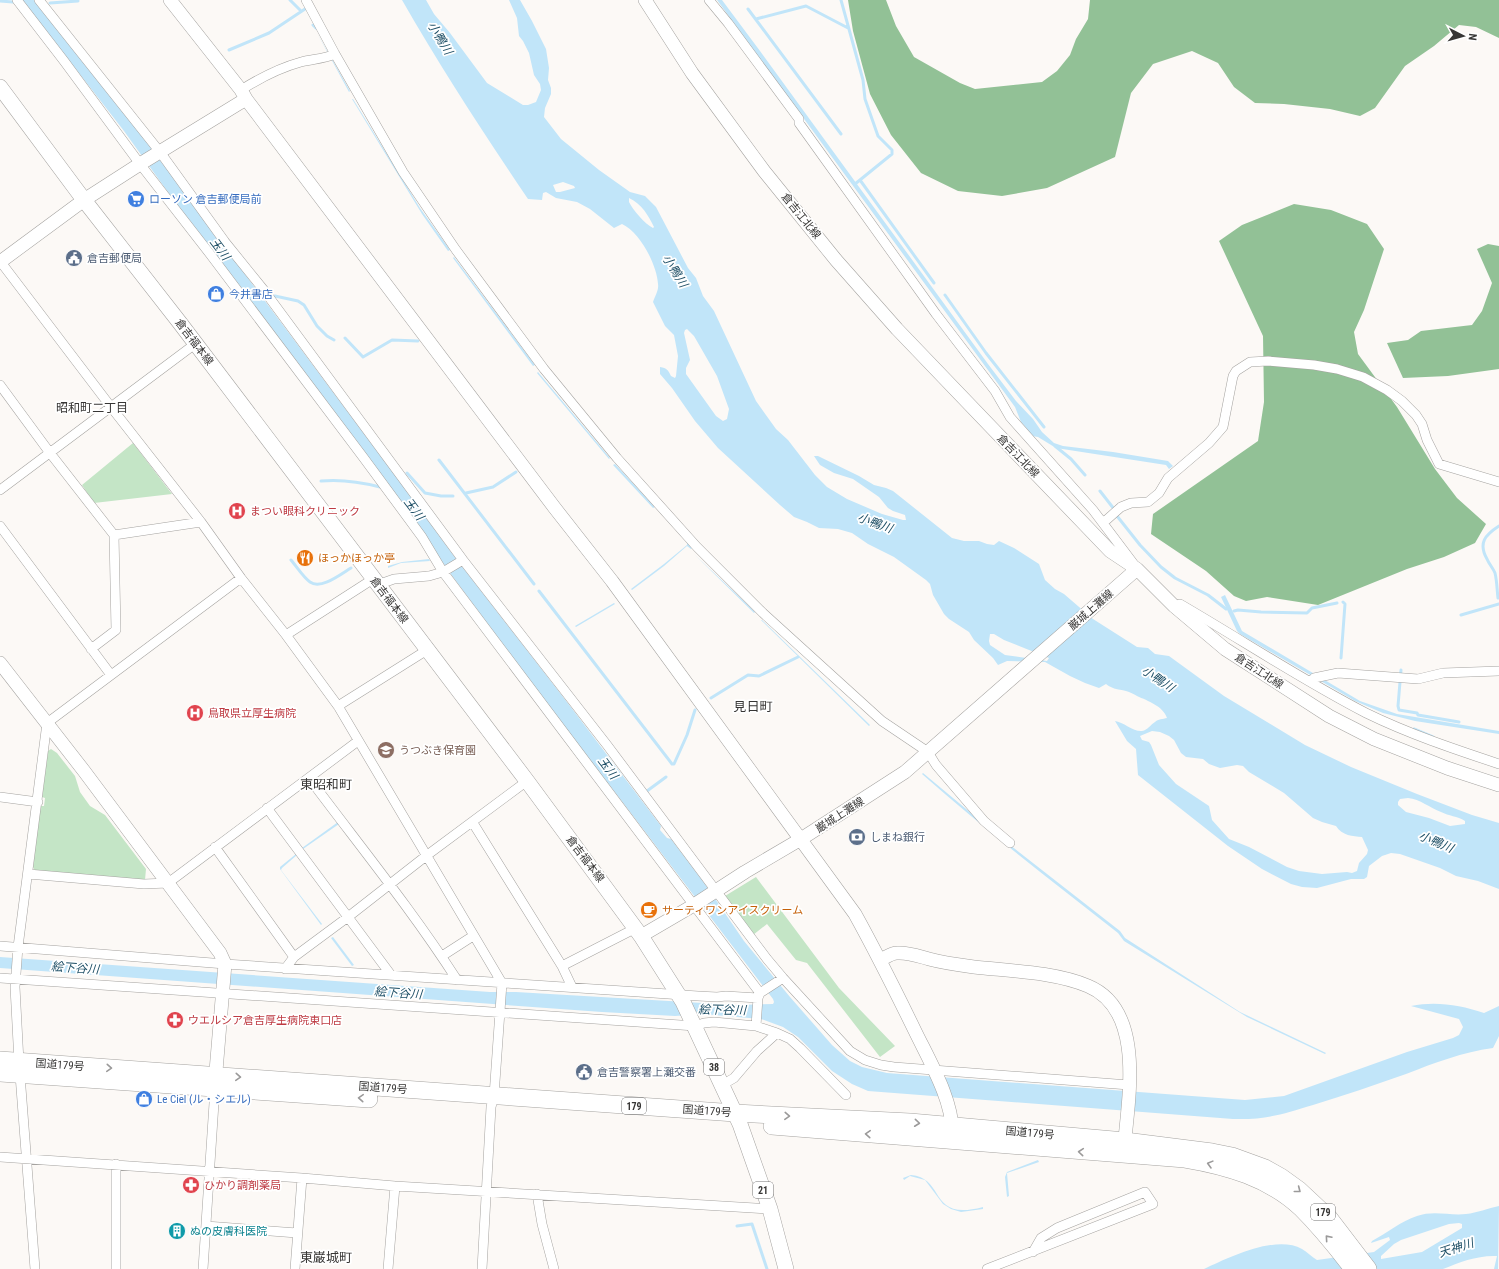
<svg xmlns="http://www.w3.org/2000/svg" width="1499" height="1269" viewBox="0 0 1499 1269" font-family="'Roboto Condensed','Noto Sans JP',sans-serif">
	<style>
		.green { fill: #c4e5c6 }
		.forest { fill: #92c196 }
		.water { fill: #c1e5f9; fill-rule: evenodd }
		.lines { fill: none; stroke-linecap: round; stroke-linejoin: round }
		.stream { stroke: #c1e5f9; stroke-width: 3 }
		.street-casing { stroke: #a5a3a0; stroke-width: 10 }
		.secondary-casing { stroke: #a5a3a0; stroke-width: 14 }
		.primary-casing { stroke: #a5a3a0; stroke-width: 16 }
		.highway-casing { stroke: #a5a3a0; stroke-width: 18 }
		.street { stroke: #fff; stroke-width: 9 }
		.secondary { stroke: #fff; stroke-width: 13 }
		.primary { stroke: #fff; stroke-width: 15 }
		.highway { stroke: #fff; stroke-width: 17 }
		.oneway { stroke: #9b9a9a }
		.labels { text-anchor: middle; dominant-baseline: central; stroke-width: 3.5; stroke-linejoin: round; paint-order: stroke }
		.shield { fill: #fff; stroke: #737272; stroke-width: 1 }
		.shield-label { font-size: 10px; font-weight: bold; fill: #373635 }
		.shop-label { font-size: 11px; fill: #366cbe; stroke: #fff; text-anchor: start }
		.street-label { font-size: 11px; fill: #373635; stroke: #fff }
		.service-label { font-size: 11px; fill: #4e5e75; stroke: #fff; text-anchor: start }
		.health-label { font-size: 11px; fill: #be3a42; stroke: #fff; text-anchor: start }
		.food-label { font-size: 11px; fill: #c56008; stroke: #fff; text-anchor: start }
		.education-label { font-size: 11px; fill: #785e54; stroke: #fff; text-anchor: start }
		.culture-label { font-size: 11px; fill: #0d838f; stroke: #fff; text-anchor: start }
		.water-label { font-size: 12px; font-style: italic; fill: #1e4f66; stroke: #fff }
		.neighbourhood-label { font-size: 12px; fill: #373635; stroke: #fff }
		.quarter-label { font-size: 13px; fill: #373635; stroke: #fff }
	</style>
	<rect width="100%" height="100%" fill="#fcf9f6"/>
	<path class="green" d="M 133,443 L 172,494 L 94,503 L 82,485 Z
		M 51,749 L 57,753 L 75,776 L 80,792 L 90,806 L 105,815 L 146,869 L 145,880 L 35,871 L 33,867 L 40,806 L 44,806 L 45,798 L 42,797 L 48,751 Z
		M 756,877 L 839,988 L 895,1046 L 880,1057 L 807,963 L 796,960 L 767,924 L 753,935 L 725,896 Z"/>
	<path class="forest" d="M 848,0 L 886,0 L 896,26 L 914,57 L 960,83 L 975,89 L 1042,82 L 1057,71 L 1070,55 L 1076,39 L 1088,19 L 1090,0 L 1499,0 L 1499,38 L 1476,27 L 1459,25 L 1434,46 L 1405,66 L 1375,108 L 1360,116 L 1330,109 L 1284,104 L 1255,103 L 1234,87 L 1218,63 L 1192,51 L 1153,64 L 1131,93 L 1115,157 L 1047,188 L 1002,196 L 958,191 L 921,173 L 891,135 L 870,94 L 853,31 Z
		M 1294,204 L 1331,210 L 1367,224 L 1384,249 L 1364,310 L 1354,332 L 1358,354 L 1397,407 L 1435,469 L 1457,498 L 1486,524 L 1475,543 L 1444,557 L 1407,569 L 1318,605 L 1267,597 L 1246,601 L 1234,596 L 1206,571 L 1151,534 L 1153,514 L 1258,441 L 1264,402 L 1263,336 L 1219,241 L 1242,225 Z
		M 1488,244 L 1499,246 L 1499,369 L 1448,376 L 1403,378 L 1387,343 L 1408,340 L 1421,331 L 1472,325 L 1482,311 L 1492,283 L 1477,249 Z"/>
	<path class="water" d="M 22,0 L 35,0 L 136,128 L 397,478 L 454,556 L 570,706 L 661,826 L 660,830 L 667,838 L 671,839 L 705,884 L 744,941 L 790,997 L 832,1045 L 850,1061 L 862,1067 L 887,1073 L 1245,1100 L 1284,1096 L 1407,1052 L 1453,1038 L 1459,1035 L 1463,1027 L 1459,1019 L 1411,1006 C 1436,1001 1460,1005 1484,1013 L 1499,1006 L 1499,1036 L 1493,1048 C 1463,1052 1434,1063 1406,1074 C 1375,1085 1345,1095 1313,1105 C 1283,1114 1266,1120 1233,1119 L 868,1091 L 852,1084 L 832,1071 L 798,1037 L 783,1027 L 761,1019 L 702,1014 L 675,1016 L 602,1012 L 0,968 L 0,957 L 490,992 L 516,992 L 737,1005 L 773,1004 L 774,1002 L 773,999 L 523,672 L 453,577 L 395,495 L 175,202 L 124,131 Z
		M 402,0 L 426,0 L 434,14 L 450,33 L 487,83 L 523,105 L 528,105 L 536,102 L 541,90 L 540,84 L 534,75 L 529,53 L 523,41 L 519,36 L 517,18 L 509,0 L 520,0 L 532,21 L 546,49 L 549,68 L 548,80 L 551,88 L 551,94 L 545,108 L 544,117 L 561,139 L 599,170 L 630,192 L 645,196 L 656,207 L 688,268 L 696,278 L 703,296 L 714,311 L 756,401 L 776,429 L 788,440 L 815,475 L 827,487 L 847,499 L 882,514 L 903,520 L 906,520 L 905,515 L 893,511 L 888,508 L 879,497 L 853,479 L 834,473 L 820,465 L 814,456 L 818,456 L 859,476 L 874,485 L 886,488 L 893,491 L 952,538 L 964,541 L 979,541 L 987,544 L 994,545 L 999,541 L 1014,548 L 1039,564 L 1045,580 L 1055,589 L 1064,594 L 1093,619 L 1137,647 L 1148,648 L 1155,654 L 1169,656 L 1224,696 L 1305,745 L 1351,767 L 1417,794 L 1472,815 L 1499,823 L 1499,889 L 1478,881 L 1456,876 L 1440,868 L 1400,854 L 1391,853 L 1382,856 L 1369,866 L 1367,877 L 1364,879 L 1351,879 L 1317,888 L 1302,887 L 1291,884 L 1262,869 L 1228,846 L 1138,775 L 1136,749 L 1127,741 L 1115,721 C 1123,722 1134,732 1142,731 C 1148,730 1150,725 1155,722 C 1158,719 1163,719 1167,718 C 1163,706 1148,701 1137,696 C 1135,695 1132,693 1129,692 C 1121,689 1113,690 1106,684 L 1099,688 L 1085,683 L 1070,676 L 1045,662 L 1007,661 L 998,665 L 993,658 L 974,640 L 969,632 L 949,619 L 944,614 L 933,595 L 930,584 L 926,580 L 894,557 L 868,544 L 852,533 L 838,529 L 819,528 L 807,522 L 794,517 L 780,505 L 718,448 L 695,421 L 672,388 L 660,374 L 660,367 C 667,368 668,370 671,376 L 675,378 L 676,376 L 678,356 L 674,335 L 665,326 L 653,302 C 655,296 659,290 658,284 C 657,265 640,232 622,224 L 614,228 L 590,209 L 577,202 L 556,198 L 546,192 L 543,193 L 542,200 L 528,199 C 484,134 441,68 402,0 ZM 563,182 L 574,186 L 575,188 L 560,192 L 556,192 L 553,185 ZM 629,198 C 642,204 648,215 654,227 L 653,228 C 645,224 633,210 629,202 ZM 687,329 L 694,336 L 717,376 L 729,409 L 727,419 L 723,421 L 716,416 L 686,374 L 686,368 L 690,360 L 684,333 L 685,330 ZM 990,634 L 994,634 L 1004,640 L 1049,658 L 1047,661 L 1005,655 L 990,645 L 989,641 ZM 1152,731 L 1160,732 L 1169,736 L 1174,740 L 1181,753 L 1186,757 L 1203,759 L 1209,764 L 1220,768 L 1237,765 L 1243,766 L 1249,772 L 1284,793 L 1313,818 L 1322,822 L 1336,826 C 1342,836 1353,836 1362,837 L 1368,850 L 1367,854 L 1359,863 L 1357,871 L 1352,873 L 1347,872 L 1322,874 L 1299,871 L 1287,867 L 1249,847 L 1229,839 L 1212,820 L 1209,806 L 1176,784 L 1159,765 L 1151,745 L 1149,742 L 1142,740 L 1140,736 ZM 1408,798 C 1420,799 1430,808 1441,812 C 1449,816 1457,816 1465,821 L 1465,824 L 1450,826 L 1429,818 L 1406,812 L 1398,805 L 1398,802 L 1400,799 Z
		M 717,0 L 722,0 L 760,51 L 988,364 L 1016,401 L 1033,419 L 1042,432 L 1054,443 L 1063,446 L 1113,452 L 1168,461 L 1173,466 L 1169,469 L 1166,465 L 1056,448 L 1038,437 L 1032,436 L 1027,431 L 1028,430 L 1021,422 L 1015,407 Z
		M 317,33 L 350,91 L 349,92 Z
		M 352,99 L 353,99 L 420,208 L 450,250 L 448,251 L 422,214 Z
		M 454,257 L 535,365 L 533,366 L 453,258 Z
		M 538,372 L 610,458 L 609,459 L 537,373 Z
		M 615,464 L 655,507 L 653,508 L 613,465 Z
		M 687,542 L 692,548 L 691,549 L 687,546 L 664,566 L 632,590 L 631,589 L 664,564 L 687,545 Z
		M 693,553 L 749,606 L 755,612 L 754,613 Z
		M 429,559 L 430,561 L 401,563 L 388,568 L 388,566 L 402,562 Z
		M 1225,595 L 1242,631 L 1360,701 L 1397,714 L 1499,731 L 1499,734 L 1415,721 L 1383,713 L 1355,701 L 1240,634 L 1237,631 L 1221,597 Z
		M 614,603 L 615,604 L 576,627 L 575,626 Z
		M 761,620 L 762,620 L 870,725 L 869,726 Z
		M 923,773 L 1001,838 L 1120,931 L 1125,938 L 1240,1012 L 1326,1053 L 1325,1054 L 1247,1017 L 1124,941 L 1118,933 C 1052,881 985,830 922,774 Z
		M 338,822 L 339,824 L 303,849 L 302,848 Z
		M 296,854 L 297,855 L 282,868 L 281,870 L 322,924 L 321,925 L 280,869 L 280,867 Z
		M 333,937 L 354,965 L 352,966 L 331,938 Z
		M 1038,1160 L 1039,1162 L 1007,1173 L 1009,1196 L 1007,1197 L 1005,1177 L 1007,1172 Z
		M 911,1175 C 946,1178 928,1222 983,1207 L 983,1209 L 961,1212 L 951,1209 L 943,1204 L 925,1180 L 910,1176 L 904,1180 L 903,1178 Z
		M 1499,1206 L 1498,1269 L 1494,1269 L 1497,1256 C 1478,1255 1460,1262 1443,1269 L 1204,1269 C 1228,1258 1276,1234 1302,1249 C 1307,1252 1312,1257 1317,1260 L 1374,1252 L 1390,1240 L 1389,1237 L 1371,1243 L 1372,1241 C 1387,1233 1401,1221 1417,1216 C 1434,1210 1450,1216 1466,1214 C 1477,1213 1488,1208 1499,1206 ZM 1459,1223 L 1462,1224 L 1462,1228 L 1422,1252 L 1381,1259 L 1381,1256 L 1394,1244 L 1401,1240 L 1449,1224 Z"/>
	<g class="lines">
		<path class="stream" d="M 290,0 L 301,11
			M 841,0 L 863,80 L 865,99 L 878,136 L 892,150 L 892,154 L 855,184
			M 0,1 L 13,2
			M 50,3 L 78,1
			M 748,9 L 841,134
			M 756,19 L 806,6 L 848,28
			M 313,25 L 316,28
			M 229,50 L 269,33 L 305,9
			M 860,180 L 934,283
			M 945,295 L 986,353 L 1044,427
			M 275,296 L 298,301 L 304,305 L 317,326 L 327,336 L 334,340
			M 345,338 L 363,357 L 392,340 L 418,341
			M 1055,446 L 1071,459 L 1085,475
			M 439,460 L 534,584
			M 407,473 L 425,493 L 441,496 L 453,496
			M 321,481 C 342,479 361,482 380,487
			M 1100,491 L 1114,509
			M 466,493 L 493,487 L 516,472
			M 1117,516 L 1140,545 L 1161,567 L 1175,578 L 1208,595 L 1226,609
			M 291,560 C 297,567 303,577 310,582 C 321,590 341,574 351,568
			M 539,591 L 672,764 L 674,764 L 687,735 L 695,710
			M 1498,598 C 1497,590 1497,581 1495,573 C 1493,568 1489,564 1487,559 C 1478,543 1485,535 1499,526
			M 1234,611 L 1238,610 L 1261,612 L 1307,613 L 1312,608 L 1337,603
			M 1461,615 L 1499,604
			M 1341,658 L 1345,604 L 1343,602
			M 1401,670 L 1398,706 L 1399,710 L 1417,713 L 1418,715 L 1459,722
			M 711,698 L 748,675 L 759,676 L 798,657
			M 1414,729 L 1433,737
			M 647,791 L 666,777
			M 737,1226 L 752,1224 L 767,1269"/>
		<g class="street-casing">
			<path id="street" d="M 39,0 L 160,152 L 225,242 L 263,289 L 463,560 L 607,745 L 767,959 L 783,978 L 850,1051 L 865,1060 L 881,1065 L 894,1067 L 1129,1085
				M 306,0 L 335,54 L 403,172 L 456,250 L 544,369 L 617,458 L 697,547 L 763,613 L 882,721 L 928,752 L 936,765 L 984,821 L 1010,843
				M 709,0 L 728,23 L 799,119 L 799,123 L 936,314 L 995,391 L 1010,417 L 1093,510 L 1133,563
				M 241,90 C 260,78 279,68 301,62 C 313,59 324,59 335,54
				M 0,261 L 111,407 L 201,522 L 241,578 L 286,635 L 338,706 L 502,983 L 494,1096 L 491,1107 L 482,1269
				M 0,385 L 50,453 L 114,535 L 116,630 L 91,649
				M 0,490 L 195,344
				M 1103,523 L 1121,507 L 1131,503 L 1148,502 L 1159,493 L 1168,478 L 1209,443 L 1223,427 L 1233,376 L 1236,371 L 1250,362 L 1268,361 L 1314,365 L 1337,369 L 1363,377 L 1387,390 L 1402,401 L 1416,415 L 1422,424 L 1427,440 L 1439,464 L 1499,482
				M 0,526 L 111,675
				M 114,535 L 201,522
				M 377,585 L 394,579 L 429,576 L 443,572 L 463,560
				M 1174,606 L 1180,604 C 1242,640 1302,680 1366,713 C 1409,734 1454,749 1499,764
				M 286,635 L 373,579
				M 1311,682 L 1314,678 L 1338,673 L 1418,679 L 1443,673 L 1499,671
				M 338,706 L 427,650
				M 309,778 C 359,845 412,910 457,980
				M 0,797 L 38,802
				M 267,808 L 391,975
				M 473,823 L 562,966 L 572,987
				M 215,847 L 294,957
				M 28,874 L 144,884 L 168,883 L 358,741
				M 0,946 L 225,964 L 698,996 L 717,997 L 726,996 L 758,998 L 760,993 L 443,572 L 422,537 L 363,457 L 210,254 L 140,164 L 64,61 L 17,0
				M 442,956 L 473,936
				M 562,966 L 636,928
				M 285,969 L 294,957 L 348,917 L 426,856 L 527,781
				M 0,978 L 695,1026 L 704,1023 L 714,1022 L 756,1026 L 777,1033 L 790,1039 L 800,1048 L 846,1095
				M 760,993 L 783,978
				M 756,1026 L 758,998
				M 722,1085 L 734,1078 L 757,1051 L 777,1033
				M 0,1157 L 302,1178 L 395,1186 L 770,1209
				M 116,1164 L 116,1269
				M 537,1194 L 542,1224 L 554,1269
				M 206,1226 L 297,1233
				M 35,1269 L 19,1062 L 15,987 L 18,947 L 47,723 L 241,578
				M 203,1269 L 215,1088
				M 295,1269 L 302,1178
				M 388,1269 L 395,1186
				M 987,1269 L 1153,1204 L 1145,1192 L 1057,1228 L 1041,1238 L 1033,1252"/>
		</g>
		<g class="secondary-casing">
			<path id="secondary" d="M 170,0 L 241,90 L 246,99 L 554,507 L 612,581 L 855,914 C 876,952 896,992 915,1031 C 929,1060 954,1102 952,1134
				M 645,0 L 692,73 L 764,171 L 836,260 L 897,329 L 1110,551 L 1137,569 L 1174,606 L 1225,649 L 1329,716 L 1374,739 L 1447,768 L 1499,785
				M 0,262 L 84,200 L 140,164 L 246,99
				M 0,663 L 84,771 L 220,953 L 225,964 L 215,1083
				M 641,936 L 694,905 L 745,872 L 801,839 L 905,772 L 1137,569
				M 880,960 C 885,958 891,953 897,953 C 908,952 918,956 929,959 C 944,963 959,965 974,967 C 1010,971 1055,972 1088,986 C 1146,1010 1128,1100 1124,1149"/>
		</g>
		<g class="primary-casing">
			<path id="primary" d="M 0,87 L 84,200 L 180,323 L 527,781 L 641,936 L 683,1002 L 740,1124 L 770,1209 L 786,1269"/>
		</g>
		<g class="highway-casing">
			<path id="highway" d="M 0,1060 L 735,1113 L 910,1122 L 1125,1141 L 1212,1152 L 1232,1156 L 1265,1168 L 1281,1177 L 1299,1190 L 1329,1218 L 1368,1269
				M 0,1073 L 369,1099
				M 772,1126 L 1185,1159 C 1227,1166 1269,1178 1301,1208 C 1320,1227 1337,1248 1353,1269"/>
		</g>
		<use href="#street" class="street"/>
		<use href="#secondary" class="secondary"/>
		<use href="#primary" class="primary"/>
		<use href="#highway" class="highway"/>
	</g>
	<defs><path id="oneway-chevron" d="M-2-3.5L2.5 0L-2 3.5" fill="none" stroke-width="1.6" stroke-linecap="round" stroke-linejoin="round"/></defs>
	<g class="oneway">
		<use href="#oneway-chevron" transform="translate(109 1068) rotate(4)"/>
		<use href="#oneway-chevron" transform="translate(238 1077) rotate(4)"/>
		<use href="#oneway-chevron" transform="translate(361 1098) rotate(-176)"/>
		<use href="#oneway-chevron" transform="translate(787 1116) rotate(3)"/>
		<use href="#oneway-chevron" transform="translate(917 1123) rotate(6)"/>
		<use href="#oneway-chevron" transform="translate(868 1134) rotate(-176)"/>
		<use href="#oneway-chevron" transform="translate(1081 1152) rotate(-175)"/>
		<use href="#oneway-chevron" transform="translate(1210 1164) rotate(-165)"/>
		<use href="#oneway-chevron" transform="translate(1298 1190) rotate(38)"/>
		<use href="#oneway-chevron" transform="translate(1328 1238) rotate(-131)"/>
	</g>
	<defs>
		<g id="supermarket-disc" transform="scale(0.9)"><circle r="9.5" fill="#3f7fe0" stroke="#fff"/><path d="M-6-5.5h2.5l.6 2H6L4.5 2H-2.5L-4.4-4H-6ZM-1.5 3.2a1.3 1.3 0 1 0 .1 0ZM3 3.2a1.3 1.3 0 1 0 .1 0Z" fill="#fff"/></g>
		<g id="civic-disc" transform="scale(0.9)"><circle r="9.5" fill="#5c6f8a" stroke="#fff"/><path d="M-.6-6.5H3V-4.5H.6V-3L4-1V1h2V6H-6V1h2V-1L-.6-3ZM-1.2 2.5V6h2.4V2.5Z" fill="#fff"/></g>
		<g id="shop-disc" transform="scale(0.9)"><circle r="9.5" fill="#3f7fe0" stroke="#fff"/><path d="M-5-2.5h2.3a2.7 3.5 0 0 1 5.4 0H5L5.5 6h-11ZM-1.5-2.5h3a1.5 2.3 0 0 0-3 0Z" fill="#fff"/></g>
		<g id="hospital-disc" transform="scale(0.9)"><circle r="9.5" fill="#e0444e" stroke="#fff"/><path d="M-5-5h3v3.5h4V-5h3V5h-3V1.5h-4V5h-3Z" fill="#fff"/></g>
		<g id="restaurant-disc" transform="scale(0.9)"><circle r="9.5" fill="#e8710a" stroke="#fff"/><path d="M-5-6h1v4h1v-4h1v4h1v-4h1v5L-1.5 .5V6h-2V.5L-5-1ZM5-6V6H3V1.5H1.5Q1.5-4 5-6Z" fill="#fff"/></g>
		<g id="school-disc" transform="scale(0.9)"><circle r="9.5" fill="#8d6e63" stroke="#fff"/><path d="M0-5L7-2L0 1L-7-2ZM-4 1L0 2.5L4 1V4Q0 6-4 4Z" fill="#fff"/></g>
		<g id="bank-disc" transform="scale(0.9)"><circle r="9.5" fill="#5c6f8a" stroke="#fff"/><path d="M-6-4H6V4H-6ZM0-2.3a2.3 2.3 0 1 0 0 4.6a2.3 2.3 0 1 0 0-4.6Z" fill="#fff"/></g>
		<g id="cafe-disc" transform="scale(0.9)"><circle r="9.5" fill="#e8710a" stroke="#fff"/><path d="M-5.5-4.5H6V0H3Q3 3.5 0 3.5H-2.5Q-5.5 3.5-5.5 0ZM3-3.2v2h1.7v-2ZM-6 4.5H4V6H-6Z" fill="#fff"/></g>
		<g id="pharmacy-disc" transform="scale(0.9)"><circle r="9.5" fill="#e0444e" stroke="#fff"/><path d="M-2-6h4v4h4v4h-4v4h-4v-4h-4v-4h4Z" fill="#fff"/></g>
		<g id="building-disc" transform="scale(0.9)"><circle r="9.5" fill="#0f9aa8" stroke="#fff"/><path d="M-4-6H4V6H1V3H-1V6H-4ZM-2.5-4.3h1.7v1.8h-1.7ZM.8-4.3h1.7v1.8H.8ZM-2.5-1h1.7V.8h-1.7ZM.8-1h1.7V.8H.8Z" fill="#fff"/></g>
	</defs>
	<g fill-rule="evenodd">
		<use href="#supermarket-disc" x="136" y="199"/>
		<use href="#civic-disc" x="74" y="258"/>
		<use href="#shop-disc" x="216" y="294"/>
		<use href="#hospital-disc" x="237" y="511"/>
		<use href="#restaurant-disc" x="305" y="558"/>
		<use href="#hospital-disc" x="195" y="713"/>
		<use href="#school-disc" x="386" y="750"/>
		<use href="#bank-disc" x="857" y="837"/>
		<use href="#cafe-disc" x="649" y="910"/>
		<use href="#pharmacy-disc" x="175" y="1020"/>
		<use href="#civic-disc" x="584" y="1072"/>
		<use href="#shop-disc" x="144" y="1099"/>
		<use href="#pharmacy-disc" x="191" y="1185"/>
		<use href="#building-disc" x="177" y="1231"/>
	</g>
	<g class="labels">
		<g class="shield">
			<rect x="704" y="1059" width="20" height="16" rx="3"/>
			<rect x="622" y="1098" width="24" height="16" rx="3"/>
			<rect x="753" y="1182" width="20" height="16" rx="3"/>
			<rect x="1311" y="1204" width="24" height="16" rx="3"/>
		</g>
		<g class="shield-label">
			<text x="714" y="1067">38</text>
			<text x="634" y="1106">179</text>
			<text x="763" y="1190">21</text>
			<text x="1323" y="1212">179</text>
		</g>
		<g class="shop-label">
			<text x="149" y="199">ローソン 倉吉郵便局前</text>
			<text x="229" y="294">今井書店</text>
			<text x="157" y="1099">Le Ciel (ル・シエル)</text>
		</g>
		<g class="street-label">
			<text transform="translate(801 216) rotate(51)">倉吉江北線</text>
			<text transform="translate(194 342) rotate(53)">倉吉福本線</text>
			<text transform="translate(1018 456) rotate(46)">倉吉江北線</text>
			<text transform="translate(389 600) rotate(53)">倉吉福本線</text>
			<text transform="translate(1091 610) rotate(-41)">巌城上灘線</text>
			<text transform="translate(1259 671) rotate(33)">倉吉江北線</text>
			<text transform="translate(840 815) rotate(-33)">巌城上灘線</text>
			<text transform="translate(585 859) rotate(53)">倉吉福本線</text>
			<text transform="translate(60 1065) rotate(4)">国道179号</text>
			<text transform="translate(383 1088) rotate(4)">国道179号</text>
			<text transform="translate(707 1111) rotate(4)">国道179号</text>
			<text transform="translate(1030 1133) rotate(5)">国道179号</text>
		</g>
		<g class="service-label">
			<text x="87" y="258">倉吉郵便局</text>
			<text x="870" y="837">しまね銀行</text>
			<text x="597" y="1072">倉吉警察署上灘交番</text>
		</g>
		<g class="health-label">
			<text x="250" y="511">まつい眼科クリニック</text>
			<text x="208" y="713">鳥取県立厚生病院</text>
			<text x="188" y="1020">ウエルシア倉吉厚生病院東口店</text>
			<text x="204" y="1185">ひかり調剤薬局</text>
		</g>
		<g class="food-label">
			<text x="318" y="558">ほっかほっか亭</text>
			<text x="662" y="910">サーティワンアイスクリーム</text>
		</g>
		<g class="education-label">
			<text x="399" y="750">うつぶき保育園</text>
		</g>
		<g class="culture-label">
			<text x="190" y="1231">ぬの皮膚科医院</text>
		</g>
		<g class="water-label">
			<text transform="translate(440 38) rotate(59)">小鴨川</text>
			<text transform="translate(220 249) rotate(53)">玉川</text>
			<text transform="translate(675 271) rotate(58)">小鴨川</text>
			<text transform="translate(414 509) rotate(53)">玉川</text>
			<text transform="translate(875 523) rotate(20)">小鴨川</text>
			<text transform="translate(1158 679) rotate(34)">小鴨川</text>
			<text transform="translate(608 768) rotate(53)">玉川</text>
			<text transform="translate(1436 842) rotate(23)">小鴨川</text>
			<text transform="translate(75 968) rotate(4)">絵下谷川</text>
			<text transform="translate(398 993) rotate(4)">絵下谷川</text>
			<text transform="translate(722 1010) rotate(1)">絵下谷川</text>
			<text transform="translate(1456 1248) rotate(-18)">天神川</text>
		</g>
		<g class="neighbourhood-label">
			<text x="92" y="408">昭和町二丁目</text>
		</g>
		<g class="quarter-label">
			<text x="753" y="706">見日町</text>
			<text x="326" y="784">東昭和町</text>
			<text x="326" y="1257">東巌城町</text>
		</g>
	</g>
	<g transform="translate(1463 36) rotate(96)" stroke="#ffffff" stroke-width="3" paint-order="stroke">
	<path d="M0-3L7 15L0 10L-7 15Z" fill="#373635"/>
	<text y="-6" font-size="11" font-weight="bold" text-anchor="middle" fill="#373635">N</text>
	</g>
</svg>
